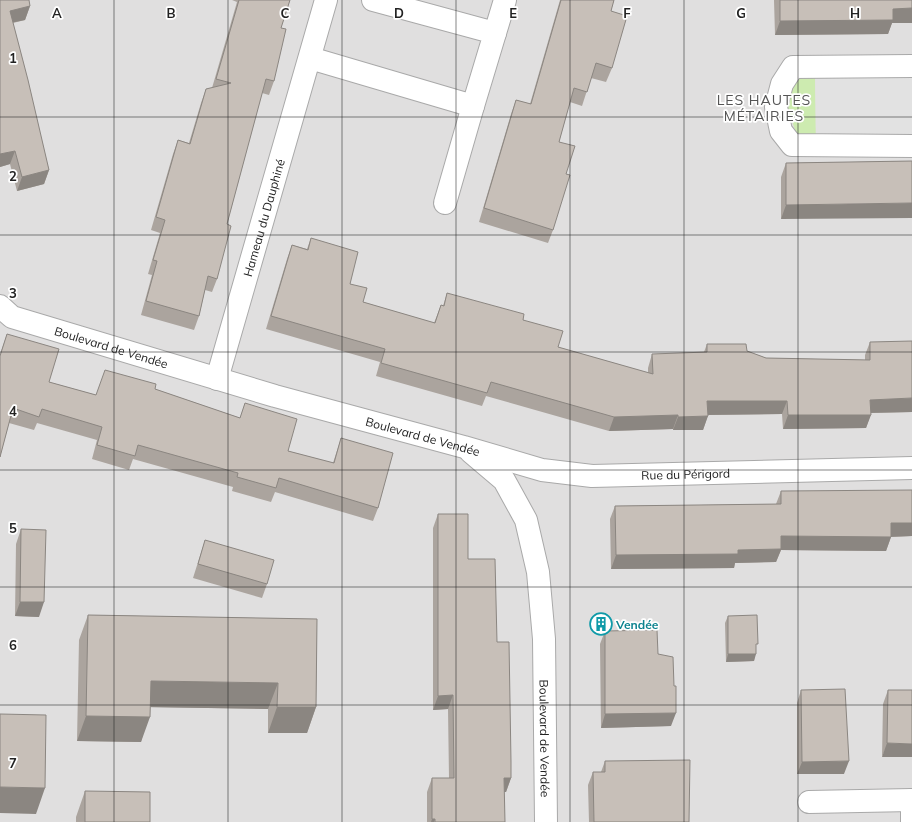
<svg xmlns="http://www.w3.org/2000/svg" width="912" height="822" viewBox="0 0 912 822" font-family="Mulish,sans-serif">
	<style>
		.residential { fill: #e0dfdf }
		.grass { fill: #cdebb0 }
		.parking { fill: #e2e2e2 }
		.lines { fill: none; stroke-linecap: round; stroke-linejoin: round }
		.street-casing { stroke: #a9a9a9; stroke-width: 24 }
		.street { stroke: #fff; stroke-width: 22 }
		.wall { fill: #aba49e }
		.shaded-wall { fill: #8b8681 }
		.building { fill: #c7bfb8; stroke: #8b8681 }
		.grid { fill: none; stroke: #222; stroke-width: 1; stroke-opacity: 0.55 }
		.labels { text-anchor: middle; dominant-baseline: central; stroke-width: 3.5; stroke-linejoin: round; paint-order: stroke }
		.street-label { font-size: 12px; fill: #222; stroke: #fff }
		.culture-label { font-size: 12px; font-weight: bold; fill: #0d838f; stroke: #fff; text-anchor: start }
		.quarter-label { font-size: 14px; letter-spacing: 1px; fill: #555; stroke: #fff }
		.grid-label { font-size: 13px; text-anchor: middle; font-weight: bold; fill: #222; stroke: #fff; stroke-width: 3.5; stroke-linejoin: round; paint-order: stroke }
	</style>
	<rect width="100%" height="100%" fill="#f2efe9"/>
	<path class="residential" d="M 0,0 L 912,0 L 912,822 L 0,822 Z"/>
	<path class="grass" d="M 815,67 L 816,145 L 796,133 L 787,106 L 795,82 Z"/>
	<path class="parking" d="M 912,66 L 912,146 L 816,145 L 815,67 Z"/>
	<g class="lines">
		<g class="street-casing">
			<g id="street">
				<path d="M 495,33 L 505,0"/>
				<path d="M 310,58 L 473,106 L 495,33 L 373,0"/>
				<path d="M 912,66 L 793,67 L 782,84 L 776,107 L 781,131 L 792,145 L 912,146"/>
				<path d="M 445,203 L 473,106"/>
				<path id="s1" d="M 0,306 L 12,317 L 275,396 L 464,447 L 542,470 L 592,476 L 912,468"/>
				<path id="s2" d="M 217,379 L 326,0"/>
				<path id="s3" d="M 471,452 L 504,480 L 526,520 L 538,572 L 544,639 L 546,822"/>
				<path d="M 912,800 L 912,822"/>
				<path d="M 809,802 L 912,800"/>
			</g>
		</g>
		<use href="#street" class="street"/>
	</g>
	<path class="wall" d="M 0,0 L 30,6 L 25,20 L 13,23 L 49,170 L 44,184 L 17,191 L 10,164 L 0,167 Z
		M 232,0 L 290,0 L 281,28 L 274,81 L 269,95 L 262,93 L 227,224 L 217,279 L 212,292 L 205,290 L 199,316 L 194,330 L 141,315 L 152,275 L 148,274 L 160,233 L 151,230 L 173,154 L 178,140 L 189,143 L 201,103 L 206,89 L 212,88 L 237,2 Z
		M 560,0 L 614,0 L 611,11 L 612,68 L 606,82 L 591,78 L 582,106 L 570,102 L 559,142 L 566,174 L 553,230 L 548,243 L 479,222 L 511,114 L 516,100 L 530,104 Z
		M 774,0 L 912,0 L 912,23 L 892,23 L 888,34 L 775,35 Z
		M 912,161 L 781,219 L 781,177 L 786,163 Z
		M 311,238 L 350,284 L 363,302 L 434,323 L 441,305 L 443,306 L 447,293 L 523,320 L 558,347 L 648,373 L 648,368 L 652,354 L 704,352 L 707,344 L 747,351 L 766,358 L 865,360 L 865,355 L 870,342 L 912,412 L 871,413 L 866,428 L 783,429 L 782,414 L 708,415 L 703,430 L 673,430 L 673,429 L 609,431 L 486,396 L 482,406 L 376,376 L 380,362 L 266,329 L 287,259 L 292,245 L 307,249 Z
		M 7,334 L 49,382 L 96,395 L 155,389 L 240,418 L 245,403 L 288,451 L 333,463 L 341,438 L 378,508 L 373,521 L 275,492 L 271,502 L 232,491 L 233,487 L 133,459 L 129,470 L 92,459 L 97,440 L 37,423 L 34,430 L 9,423 L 0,457 L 0,354 Z
		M 781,491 L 912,536 L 891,537 L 886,551 L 781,550 L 776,562 L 735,563 L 734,568 L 611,569 L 610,519 L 615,506 L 776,504 Z
		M 438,514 L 468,559 L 497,642 L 511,778 L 506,792 L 504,792 L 505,822 L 427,822 L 427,792 L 432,778 L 449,778 L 448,709 L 433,710 L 433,528 Z
		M 21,529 L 39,617 L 15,616 L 16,544 Z
		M 205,540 L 267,584 L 262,598 L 193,578 Z
		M 88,615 L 317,619 L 316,707 L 307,733 L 268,733 L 268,709 L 150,707 L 141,742 L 77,741 L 79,640 Z
		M 728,616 L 756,648 L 754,661 L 726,662 L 725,623 Z
		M 605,631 L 658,654 L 671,726 L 601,728 L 600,644 Z
		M 801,690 L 844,774 L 797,774 L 797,703 Z
		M 888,690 L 912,690 L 882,757 L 883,704 Z
		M 605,761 L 689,822 L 589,822 L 588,785 L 593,772 L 601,772 Z
		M 85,791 L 150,822 L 76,822 L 76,817 Z"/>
	<path class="shaded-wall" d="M 30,6 L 25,20 L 5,24 L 10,11 Z
		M 912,8 L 912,23 L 892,23 L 888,34 L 775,35 L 780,21 L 893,9 Z
		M 15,151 L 10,164 L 0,167 L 0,154 Z
		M 49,170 L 44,184 L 17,191 L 22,177 Z
		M 912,203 L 912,218 L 781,219 L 786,205 Z
		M 912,398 L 912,412 L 865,413 L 870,400 Z
		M 707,401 L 787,401 L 782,414 L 702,415 Z
		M 678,415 L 673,429 L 609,431 L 614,417 Z
		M 788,415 L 871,415 L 866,428 L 783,429 Z
		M 708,416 L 703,430 L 673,430 L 678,417 Z
		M 891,523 L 912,523 L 912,536 L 886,537 Z
		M 781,536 L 891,537 L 886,551 L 781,550 L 776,562 L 735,563 L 734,568 L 611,569 L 616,555 L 738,550 Z
		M 20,602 L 44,602 L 39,617 L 15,616 Z
		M 728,654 L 756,654 L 754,661 L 726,662 Z
		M 151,681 L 278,683 L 268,709 L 141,707 Z
		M 453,695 L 448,709 L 433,710 L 438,696 Z
		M 277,707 L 316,707 L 307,733 L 268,733 Z
		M 676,713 L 671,726 L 601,728 L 605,714 Z
		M 86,716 L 150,717 L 141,742 L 77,741 Z
		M 887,743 L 912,744 L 912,757 L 882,757 Z
		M 849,761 L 844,774 L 797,774 L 802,762 Z
		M 504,778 L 511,778 L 506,792 L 499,792 Z
		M 0,787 L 45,788 L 36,814 L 0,813 Z
		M 432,819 L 435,819 L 434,822 L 431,822 Z"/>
	<path class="building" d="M 0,0 L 29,0 L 30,6 L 10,11 L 28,80 L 49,170 L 22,177 L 15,151 L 0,154 Z
		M 239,0 L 290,0 L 281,28 L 286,29 L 274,81 L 266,79 L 227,224 L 231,226 L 217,279 L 208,276 L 199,316 L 146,301 L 157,261 L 153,260 L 165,220 L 156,217 L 178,140 L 190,144 L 206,89 L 231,83 L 216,79 Z
		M 561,0 L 614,0 L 611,11 L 627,16 L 612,68 L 596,63 L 587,92 L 574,88 L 559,142 L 575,146 L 566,174 L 570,175 L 553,230 L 484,208 L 516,100 L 531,104 Z
		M 780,0 L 912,0 L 912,8 L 893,9 L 893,20 L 780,21 Z
		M 912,161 L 912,203 L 786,205 L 786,163 Z
		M 311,238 L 358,252 L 350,284 L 367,288 L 363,302 L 435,323 L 441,305 L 444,306 L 447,293 L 524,314 L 523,320 L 563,331 L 558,347 L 653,374 L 652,354 L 707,352 L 707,344 L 746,344 L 747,351 L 766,358 L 870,360 L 870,342 L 912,341 L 912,398 L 870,400 L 871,415 L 788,415 L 787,401 L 707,401 L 708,416 L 678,417 L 678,415 L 614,417 L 491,382 L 487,393 L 381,363 L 385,349 L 271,316 L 292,245 L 308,250 Z
		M 7,334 L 59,349 L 49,382 L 96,395 L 105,370 L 156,384 L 155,389 L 240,418 L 245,403 L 297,419 L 288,451 L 334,463 L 341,438 L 393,453 L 378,508 L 279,478 L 276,488 L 237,477 L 238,473 L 138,445 L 135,456 L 97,445 L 102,427 L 42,409 L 39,417 L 13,408 L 0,457 L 0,356 Z
		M 912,490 L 912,523 L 891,523 L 891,537 L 781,536 L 781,549 L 738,550 L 738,554 L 616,555 L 615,506 L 781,504 L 781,491 Z
		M 438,514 L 468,514 L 468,559 L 495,559 L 497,642 L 509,642 L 511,762 L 511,778 L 504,778 L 505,822 L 435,822 L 435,819 L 432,819 L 432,778 L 454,778 L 453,695 L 438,696 Z
		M 21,529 L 46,530 L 44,602 L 20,602 Z
		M 205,540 L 274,560 L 267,584 L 198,564 Z
		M 88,615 L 317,619 L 316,707 L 277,707 L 278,683 L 151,681 L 150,717 L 86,716 Z
		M 757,615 L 758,644 L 756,644 L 756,654 L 728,654 L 728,616 Z
		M 657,630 L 658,654 L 673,657 L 674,686 L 676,686 L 676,713 L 605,714 L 605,631 Z
		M 845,689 L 849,761 L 802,762 L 801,690 Z
		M 888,690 L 912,690 L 912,744 L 887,743 Z
		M 0,714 L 46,715 L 45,788 L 0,787 Z
		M 690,760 L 689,822 L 594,822 L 593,772 L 605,772 L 605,761 Z
		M 85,791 L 150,792 L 150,822 L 85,822 Z"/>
	<path class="grid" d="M 114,0 L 114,822M 228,0 L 228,822M 342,0 L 342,822M 456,0 L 456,822M 570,0 L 570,822M 684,0 L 684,822M 798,0 L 798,822M 0,117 L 912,117M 0,235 L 912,235M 0,352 L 912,352M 0,470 L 912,470M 0,587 L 912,587M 0,705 L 912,705"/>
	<defs>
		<g id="building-ring" transform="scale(1.15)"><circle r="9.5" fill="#fff" stroke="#0f9aa8" stroke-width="1.5"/><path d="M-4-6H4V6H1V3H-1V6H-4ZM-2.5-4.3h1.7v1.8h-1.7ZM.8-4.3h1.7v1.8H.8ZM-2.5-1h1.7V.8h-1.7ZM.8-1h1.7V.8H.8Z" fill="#0f9aa8"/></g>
	</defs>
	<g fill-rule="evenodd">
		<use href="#building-ring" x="601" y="624"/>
	</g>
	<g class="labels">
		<g class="street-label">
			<text stroke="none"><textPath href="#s2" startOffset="168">Hameau du Dauphiné</textPath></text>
			<text stroke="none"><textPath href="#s1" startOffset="120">Boulevard de Vendée</textPath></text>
			<text stroke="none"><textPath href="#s1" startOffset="444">Boulevard de Vendée</textPath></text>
			<text stroke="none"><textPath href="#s1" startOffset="712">Rue du Périgord</textPath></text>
			<text stroke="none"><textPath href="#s3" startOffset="309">Boulevard de Vendée</textPath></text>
		</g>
		<g class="culture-label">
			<text x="616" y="624">Vendée</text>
		</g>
		<g class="quarter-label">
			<text x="764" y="100">LES HAUTES<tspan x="764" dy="16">MÉTAIRIES</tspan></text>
		</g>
	</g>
	<g class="grid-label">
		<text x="57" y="18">A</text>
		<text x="171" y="18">B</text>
		<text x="285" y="18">C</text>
		<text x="399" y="18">D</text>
		<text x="513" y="18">E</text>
		<text x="627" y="18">F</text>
		<text x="741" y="18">G</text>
		<text x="855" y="18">H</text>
		<text x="13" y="63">1</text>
		<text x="13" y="181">2</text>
		<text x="13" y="298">3</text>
		<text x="13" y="416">4</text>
		<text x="13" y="533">5</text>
		<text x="13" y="650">6</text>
		<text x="13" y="768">7</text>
	</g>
</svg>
